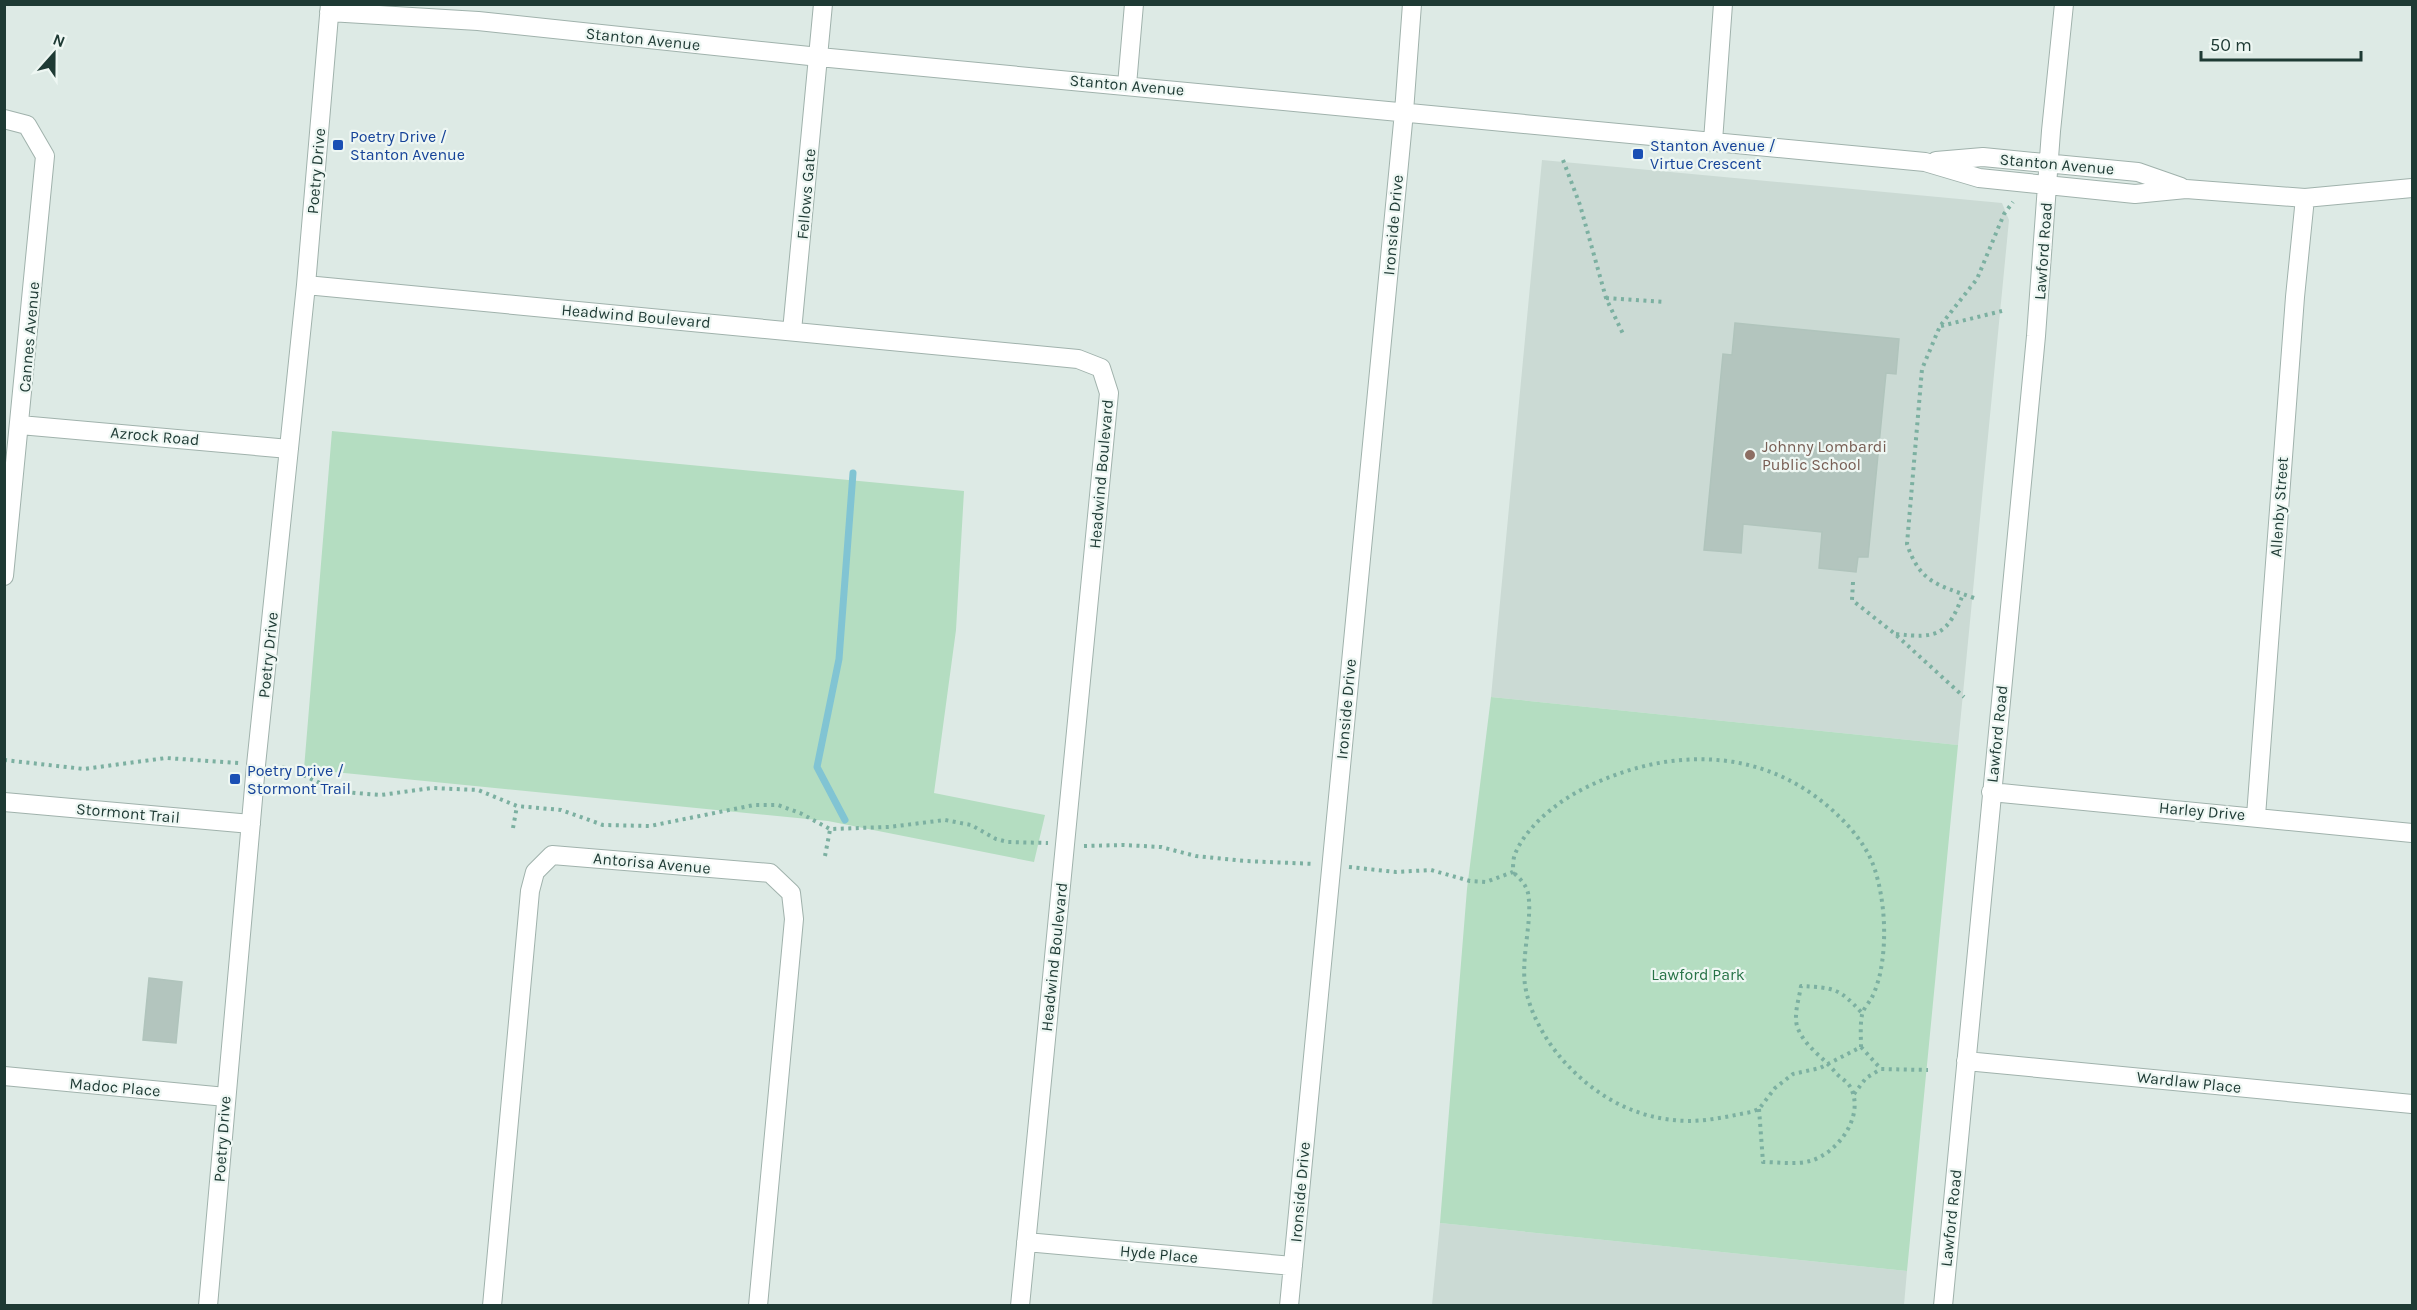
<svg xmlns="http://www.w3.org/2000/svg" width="2417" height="1310" viewBox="0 0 2417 1310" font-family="Karla,sans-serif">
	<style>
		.built { fill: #cbdad4 }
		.green { fill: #b4ddc1 }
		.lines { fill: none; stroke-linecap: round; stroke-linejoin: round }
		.stream { stroke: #81c4d3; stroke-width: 7 }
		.building { fill: #b3c5be; stroke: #b0c4bc; stroke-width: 1.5 }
		.minor-casing { stroke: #a0b2ac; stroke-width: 20 }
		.path { stroke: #7cb0a1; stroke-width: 4; stroke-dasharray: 3 4.5; stroke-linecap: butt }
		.minor { stroke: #fff; stroke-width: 18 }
		.transit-dot { fill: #1a4fb4; stroke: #eef7f3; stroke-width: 2 }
		.education-dot { fill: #8d6e63; stroke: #eef7f3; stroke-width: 2 }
		.labels { text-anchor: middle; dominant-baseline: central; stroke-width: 4.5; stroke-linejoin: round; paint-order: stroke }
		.street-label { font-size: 16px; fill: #1e3a34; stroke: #eef7f3 }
		.transit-label { font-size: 16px; fill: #164399; stroke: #eef7f3; text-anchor: start }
		.education-label { font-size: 16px; fill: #785e54; stroke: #eef7f3; text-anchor: start }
		.park-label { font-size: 16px; fill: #277347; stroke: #eef7f3 }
	</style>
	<rect width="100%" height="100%" fill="#ddeae5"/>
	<path class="built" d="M 1542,160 L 2002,203 L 2009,220 L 1958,745 L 1491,697 Z
		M 1440,1223 L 1907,1271 L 1904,1305 L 1432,1305 Z"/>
	<path class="green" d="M 332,431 L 964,491 L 956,630 L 934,793 L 1045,815 L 1034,862 L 828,821 L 304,769 Z
		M 1491,697 L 1958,745 L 1907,1271 L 1440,1223 L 1467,889 Z"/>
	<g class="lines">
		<path class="stream" d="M 845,820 L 817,767 L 839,659 L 853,473"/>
	</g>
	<path class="building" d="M 1735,323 L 1899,339 L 1896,374 L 1886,373 L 1868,557 L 1858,557 L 1856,572 L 1819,568 L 1822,532 L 1743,524 L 1741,553 L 1704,550 L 1723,354 L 1732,355 Z
		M 149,978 L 182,982 L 176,1043 L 143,1040 Z"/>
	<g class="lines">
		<g class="minor-casing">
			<path id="minor" d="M 329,12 L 478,21 L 819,57 L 1925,162 L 1979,178 L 2135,194 L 2186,189 L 2305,198 L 2412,188
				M 1127,85 L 1134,4
				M 4,119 L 27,125 L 45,156 L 4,576
				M 1713,141 L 1723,4
				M 1936,161 L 1983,157 L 2138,172 L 2181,187
				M 306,285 L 1078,359 L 1101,368 L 1109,393 L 1020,1306
				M 792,331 L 823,4
				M 20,425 L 289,449
				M 1991,792 L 2412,833
				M 4,802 L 251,824
				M 2256,816 L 2295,297 L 2305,198
				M 1966,1061 L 2412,1104
				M 4,1076 L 226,1097
				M 1026,1242 L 1293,1266
				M 208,1306 L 256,765 L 306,285 L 330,4
				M 492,1306 L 530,891 L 535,872 L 552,855 L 770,873 L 791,893 L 794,919 L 758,1306
				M 1289,1306 L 1404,112 L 1412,4
				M 1943,1306 L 2036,336 L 2051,131 L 2064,4"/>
		</g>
		<path class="path" d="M 1563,160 L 1580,205 L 1606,298 L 1624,336
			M 1606,298 L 1664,302
			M 1941,326 L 2002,311
			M 1853,582 L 1852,600 L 1895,634 L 1964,697
			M 1974,598 C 1938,585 1920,583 1907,544 L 1922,369 L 1940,326 L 1977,279 L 2004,214 L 2013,202
			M 1896,634 C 1938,639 1948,635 1963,594
			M 4,760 L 84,769 L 166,758 L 239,763
			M 275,767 L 288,768 L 335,790 L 355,793 L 381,795 L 432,788 L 478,790 L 517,806 L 561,810 L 603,825 L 650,826 L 754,805 L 778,805 L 800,813 L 830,829 L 889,827 L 945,820 L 971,825 L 996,839 L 1008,842 L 1048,843
			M 513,828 L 517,806
			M 1084,846 L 1124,845 L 1161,847 L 1196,856 L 1245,861 L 1315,864
			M 825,856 L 830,830
			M 1349,867 L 1396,872 L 1431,870 L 1470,881 L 1486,882 L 1513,872 C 1513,866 1513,859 1515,854 C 1526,827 1555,804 1579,791 C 1661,748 1757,744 1830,808 C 1849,825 1867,845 1875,870 C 1885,902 1887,941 1880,974 C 1878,982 1875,992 1871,999 C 1868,1004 1863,1009 1862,1015 C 1860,1025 1861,1037 1861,1047 L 1820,1068 L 1793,1074 L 1775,1088 L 1759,1109 L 1751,1112 C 1730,1116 1709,1121 1688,1121 C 1636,1120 1594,1096 1561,1058 C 1544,1038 1529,1011 1525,985 C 1521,955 1533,919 1528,893 C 1526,884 1519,878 1513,872
			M 1861,1047 L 1881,1069 L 1928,1070
			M 1854,1094 L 1866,1078 L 1881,1069
			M 1759,1109 L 1763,1162 C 1777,1162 1796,1165 1810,1161 C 1839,1153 1867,1113 1849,1085 C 1845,1080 1839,1077 1835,1072 C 1824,1058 1807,1048 1799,1031 C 1792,1018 1799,1000 1801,986 C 1835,988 1839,988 1862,1013"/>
		<use href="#minor" class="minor"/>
	</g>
	<g class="transit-dot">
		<rect x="332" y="139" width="12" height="12" rx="3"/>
		<rect x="1632" y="148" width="12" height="12" rx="3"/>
		<rect x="229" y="773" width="12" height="12" rx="3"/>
	</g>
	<circle class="education-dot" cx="1750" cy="455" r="6"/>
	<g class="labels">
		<g class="street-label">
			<text transform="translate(643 39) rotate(6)">Stanton Avenue</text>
			<text transform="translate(1127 85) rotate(5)">Stanton Avenue</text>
			<text transform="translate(2057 164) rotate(5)">Stanton Avenue</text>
			<text transform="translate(316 171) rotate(-85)">Poetry Drive</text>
			<text transform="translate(806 194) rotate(-85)">Fellows Gate</text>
			<text transform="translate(1393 225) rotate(-85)">Ironside Drive</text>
			<text transform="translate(2043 251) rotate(-86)">Lawford Road</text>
			<text transform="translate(636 316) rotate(5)">Headwind Boulevard</text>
			<text transform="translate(29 337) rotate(-85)">Cannes Avenue</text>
			<text transform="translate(155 436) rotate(5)">Azrock Road</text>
			<text transform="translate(1101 474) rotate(-85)">Headwind Boulevard</text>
			<text transform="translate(2279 507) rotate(-86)">Allenby Street</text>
			<text transform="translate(268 655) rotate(-84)">Poetry Drive</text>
			<text transform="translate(1346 709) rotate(-85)">Ironside Drive</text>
			<text transform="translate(1997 734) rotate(-84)">Lawford Road</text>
			<text transform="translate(2202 811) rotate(5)">Harley Drive</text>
			<text transform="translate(128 813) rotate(5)">Stormont Trail</text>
			<text transform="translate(652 863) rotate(5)">Antorisa Avenue</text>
			<text transform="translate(1054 957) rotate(-84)">Headwind Boulevard</text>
			<text transform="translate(2189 1082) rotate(6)">Wardlaw Place</text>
			<text transform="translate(115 1087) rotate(5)">Madoc Place</text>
			<text transform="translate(222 1139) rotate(-86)">Poetry Drive</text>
			<text transform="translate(1300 1192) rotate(-85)">Ironside Drive</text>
			<text transform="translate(1951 1218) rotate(-84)">Lawford Road</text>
			<text transform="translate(1159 1254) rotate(5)">Hyde Place</text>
		</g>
		<g class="transit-label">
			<text x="350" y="136">Poetry Drive /<tspan x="350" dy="18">Stanton Avenue</tspan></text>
			<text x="1650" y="145">Stanton Avenue /<tspan x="1650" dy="18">Virtue Crescent</tspan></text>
			<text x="247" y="770">Poetry Drive /<tspan x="247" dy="18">Stormont Trail</tspan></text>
		</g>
		<g class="education-label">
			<text x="1762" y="446">Johnny Lombardi<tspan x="1762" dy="18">Public School</tspan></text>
		</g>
		<g class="park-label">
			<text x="1698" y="974">Lawford Park</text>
		</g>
	</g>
	<rect width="2417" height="1310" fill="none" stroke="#1e3a34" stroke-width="12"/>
	<g transform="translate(54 54) rotate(21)" stroke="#eef7f3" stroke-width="4.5" paint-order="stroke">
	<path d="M0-4.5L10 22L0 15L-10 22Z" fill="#1e3a34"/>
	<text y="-9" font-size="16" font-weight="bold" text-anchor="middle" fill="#1e3a34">N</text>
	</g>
	<path d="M2201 51v9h160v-9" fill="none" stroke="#1e3a34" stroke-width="3"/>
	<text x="2210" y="51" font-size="18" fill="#1e3a34" stroke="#eef7f3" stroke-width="4.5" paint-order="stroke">50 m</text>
</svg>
